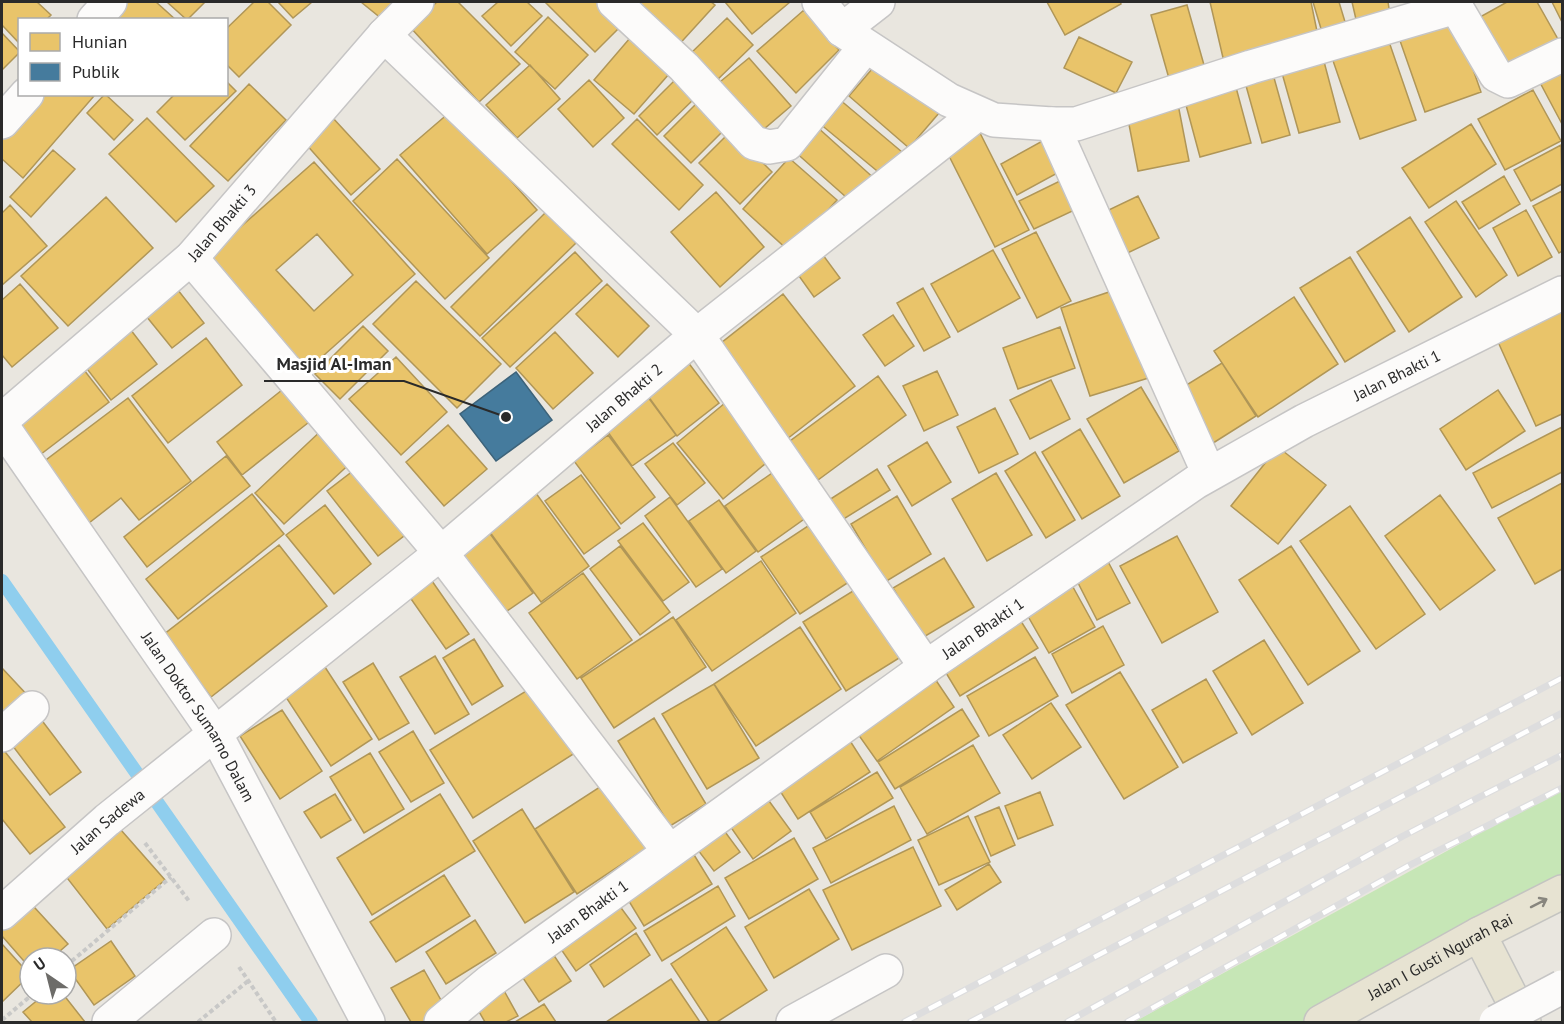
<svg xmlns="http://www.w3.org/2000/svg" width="1564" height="1024" viewBox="0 0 1564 1024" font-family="'PT Sans',sans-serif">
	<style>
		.green { fill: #c6e6b6 }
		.homes { fill: #e9c46a; stroke: #b09657; stroke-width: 1.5; fill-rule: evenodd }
		.public { fill: #457b9d; stroke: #3d637a; stroke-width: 1.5 }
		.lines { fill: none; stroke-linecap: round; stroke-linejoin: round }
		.stream { stroke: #8fceee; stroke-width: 14 }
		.street-casing { stroke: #c6c5c5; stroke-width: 36 }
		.primary-casing { stroke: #c4c4c1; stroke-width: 36 }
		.path { stroke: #c8c8c7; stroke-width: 4; stroke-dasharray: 4.5 3; stroke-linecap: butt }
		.street { stroke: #fcfbfa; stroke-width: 33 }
		.primary { stroke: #e7e3d2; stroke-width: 33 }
		.rail-casing { stroke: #ddddde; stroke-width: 7 }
		.rail { stroke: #fff; stroke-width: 4.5; stroke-dasharray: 14; stroke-linecap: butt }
		.secondary-bridge-casing { stroke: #c6c5c5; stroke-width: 36; stroke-linecap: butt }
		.secondary-bridge { stroke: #fcfbfa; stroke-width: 33 }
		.oneway { stroke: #88867e }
		.labels { text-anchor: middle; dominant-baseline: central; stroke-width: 6; stroke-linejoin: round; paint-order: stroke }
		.street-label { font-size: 16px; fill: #2a2a2a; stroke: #fff }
		.leader { fill: none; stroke: #2a2a2a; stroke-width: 2 }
		.callout-dot { fill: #2a2a2a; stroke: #fff; stroke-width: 2 }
		.callout-label { font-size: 18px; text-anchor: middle; font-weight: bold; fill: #2a2a2a; stroke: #fff; stroke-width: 6; stroke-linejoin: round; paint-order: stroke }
	</style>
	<rect width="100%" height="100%" fill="#e9e6df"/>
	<path class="green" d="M 1562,788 L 1562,892 L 1321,1022 L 1134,1022 Z"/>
	<path class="homes" d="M 2,2 L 37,2 L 51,15 L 46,20 L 20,20 L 20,44 L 2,25 Z
		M 114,2 L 156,2 L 176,20 L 98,20 Z
		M 167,2 L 205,2 L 187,20 Z
		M 254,2 L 268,2 L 291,25 L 239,77 L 226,64 L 226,29 Z
		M 278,2 L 312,2 L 293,18 Z
		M 361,2 L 398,2 L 382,19 Z
		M 437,2 L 458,2 L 520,64 L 479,102 L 410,27 Z
		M 498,2 L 527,2 L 542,16 L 511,46 L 482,16 Z
		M 547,2 L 605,2 L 625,22 L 595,52 L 546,3 Z
		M 628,2 L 711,2 L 715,5 L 675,49 Z
		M 725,2 L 790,2 L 752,34 Z
		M 1047,2 L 1120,2 L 1121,4 L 1065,35 Z
		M 1210,2 L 1311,2 L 1319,41 L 1224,62 Z
		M 1313,2 L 1339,2 L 1349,35 L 1325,42 Z
		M 1352,2 L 1388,2 L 1391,21 L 1358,28 Z
		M 1507,2 L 1537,2 L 1559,41 L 1510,69 L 1480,17 Z
		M 1552,2 L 1562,2 L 1562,22 Z
		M 1187,5 L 1206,72 L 1170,82 L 1151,15 Z
		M 804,10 L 839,50 L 796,93 L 757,51 Z
		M 1454,15 L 1481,92 L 1425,112 L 1398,35 Z
		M 548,17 L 588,55 L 555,89 L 515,52 Z
		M 727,18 L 753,45 L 713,84 L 687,57 Z
		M 636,31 L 676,66 L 634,114 L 594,80 Z
		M 2,33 L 20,52 L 2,70 Z
		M 1386,33 L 1416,120 L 1360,139 L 1330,52 Z
		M 1079,37 L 1132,62 L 1116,93 L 1064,68 Z
		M 1322,54 L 1340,122 L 1299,133 L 1280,66 Z
		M 749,58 L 791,106 L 757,135 L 715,86 Z
		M 1562,61 L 1562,124 L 1536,75 Z
		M 878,62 L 939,113 L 909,148 L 849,96 Z
		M 530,65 L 560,99 L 517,138 L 486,105 Z
		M 1271,67 L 1290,135 L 1262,143 L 1243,75 Z
		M 680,75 L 698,95 L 657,135 L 639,116 Z
		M 589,80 L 624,118 L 593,147 L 558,109 Z
		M 1234,80 L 1251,143 L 1200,157 L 1183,94 Z
		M 226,81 L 236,91 L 185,140 L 157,112 L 175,94 L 226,94 Z
		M 249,84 L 286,120 L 228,181 L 190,146 Z
		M 1533,90 L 1561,141 L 1505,170 L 1478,119 Z
		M 30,94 L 94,96 L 23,178 L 2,159 L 2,127 Z
		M 105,94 L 133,120 L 114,140 L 87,113 Z
		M 839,99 L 902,152 L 882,175 L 819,123 Z
		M 1177,99 L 1189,161 L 1138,171 L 1126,109 Z
		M 697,103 L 724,130 L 691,163 L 664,136 Z
		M 450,112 L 537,210 L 487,254 L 400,155 Z
		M 332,117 L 380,169 L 351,195 L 305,143 Z
		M 147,118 L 214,186 L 176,222 L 109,154 Z
		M 637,119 L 703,185 L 679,210 L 612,144 Z
		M 1471,124 L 1496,164 L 1429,208 L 1402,168 Z
		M 816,126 L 877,181 L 855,205 L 793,150 Z
		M 731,131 L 772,172 L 740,204 L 699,163 Z
		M 979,131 L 1029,230 L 995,247 L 945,148 Z
		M 1046,139 L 1063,170 L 1017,195 L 1001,164 Z
		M 1561,145 L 1562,184 L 1531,201 L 1514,170 Z
		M 53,150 L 75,169 L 31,217 L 10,197 Z
		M 789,158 L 837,200 L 790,252 L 743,209 Z
		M 397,159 L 489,258 L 445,299 L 353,201 Z
		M 314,162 L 415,274 L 305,372 L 204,259 ZM 317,234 L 353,275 L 314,311 L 276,270 Z
		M 1504,176 L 1520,204 L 1479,229 L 1462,202 Z
		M 1064,179 L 1081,207 L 1034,229 L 1019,201 Z
		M 1562,191 L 1562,251 L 1559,253 L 1533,206 Z
		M 716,192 L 764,247 L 720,287 L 671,232 Z
		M 1138,196 L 1159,238 L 1117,258 L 1096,216 Z
		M 106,197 L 153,248 L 68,326 L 21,276 Z
		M 1456,201 L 1507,275 L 1476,297 L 1425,222 Z
		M 10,205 L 47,246 L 2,285 L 2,213 Z
		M 1526,210 L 1552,257 L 1518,276 L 1493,228 Z
		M 546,212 L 576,243 L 480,336 L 451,307 Z
		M 1410,217 L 1462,297 L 1409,332 L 1357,252 Z
		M 1036,232 L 1071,301 L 1037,318 L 1002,249 Z
		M 993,250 L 1020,298 L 958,332 L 931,284 Z
		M 820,251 L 840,278 L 814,297 L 794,269 Z
		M 575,252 L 602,281 L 510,367 L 482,338 Z
		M 1350,257 L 1395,331 L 1345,362 L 1300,288 Z
		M 170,280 L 204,323 L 172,348 L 138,306 Z
		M 416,281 L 501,364 L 457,408 L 373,324 Z
		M 20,284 L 58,328 L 12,367 L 2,355 L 2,300 Z
		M 607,284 L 649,326 L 618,357 L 576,314 Z
		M 923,288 L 950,337 L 924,351 L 897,303 Z
		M 1115,290 L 1155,376 L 1090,396 L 1061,308 Z
		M 783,294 L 855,386 L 787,439 L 716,347 Z
		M 1294,297 L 1338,364 L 1258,417 L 1214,351 Z
		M 1562,308 L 1562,414 L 1536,426 L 1494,333 Z
		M 893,315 L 914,346 L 885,366 L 863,335 Z
		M 127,325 L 157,364 L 111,400 L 81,361 Z
		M 363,326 L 388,351 L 340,399 L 315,374 Z
		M 1060,327 L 1075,368 L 1018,389 L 1003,348 Z
		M 555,332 L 593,373 L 553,409 L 516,368 Z
		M 206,338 L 242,385 L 168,443 L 132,396 Z
		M 681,353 L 719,403 L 677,436 L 640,385 Z
		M 396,357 L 447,412 L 401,455 L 349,399 Z
		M 1222,363 L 1256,416 L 1202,450 L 1180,389 Z
		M 84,370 L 109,402 L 32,461 L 7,428 Z
		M 937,371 L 958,415 L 924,431 L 903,386 Z
		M 878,376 L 906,415 L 818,480 L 790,441 Z
		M 1051,380 L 1070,419 L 1030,439 L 1010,400 Z
		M 292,382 L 318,415 L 242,475 L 217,442 Z
		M 1141,387 L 1179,451 L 1124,483 L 1087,419 Z
		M 642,389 L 676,435 L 632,466 L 600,421 Z
		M 1498,390 L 1525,431 L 1466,470 L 1440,429 Z
		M 128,398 L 191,481 L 139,520 L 121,498 L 80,530 L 34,469 Z
		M 731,398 L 777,454 L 723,499 L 677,443 Z
		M 995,408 L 1018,454 L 979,473 L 957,427 Z
		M 448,425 L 487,469 L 444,506 L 406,462 Z
		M 326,426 L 355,459 L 284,524 L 255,493 Z
		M 1562,427 L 1562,472 L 1492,508 L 1473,473 Z
		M 1080,429 L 1120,496 L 1082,519 L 1042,452 Z
		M 608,435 L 655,497 L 621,524 L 574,461 Z
		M 927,442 L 951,482 L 912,506 L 888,466 Z
		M 673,443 L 705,483 L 677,505 L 645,464 Z
		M 1278,447 L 1326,485 L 1278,544 L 1231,506 Z
		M 1035,452 L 1075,520 L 1046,538 L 1005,471 Z
		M 226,456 L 250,486 L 147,567 L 124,537 Z
		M 362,464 L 413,529 L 378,556 L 327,491 Z
		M 877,469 L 890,490 L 842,520 L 829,500 Z
		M 775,471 L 807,517 L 758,552 L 725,506 Z
		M 996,473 L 1032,535 L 987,561 L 952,499 Z
		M 581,475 L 620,528 L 584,554 L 545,501 Z
		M 1562,483 L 1562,569 L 1535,584 L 1498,518 Z
		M 530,485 L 589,566 L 541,602 L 481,520 Z
		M 252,494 L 284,534 L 178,619 L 146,579 Z
		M 1440,495 L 1495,570 L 1440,610 L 1385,536 Z
		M 897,496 L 931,554 L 885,582 L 851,524 Z
		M 670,497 L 722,569 L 696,587 L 645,516 Z
		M 719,500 L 756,551 L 726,573 L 689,521 Z
		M 325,505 L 371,564 L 334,594 L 286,535 Z
		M 1350,506 L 1425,614 L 1376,649 L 1300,541 Z
		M 817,520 L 855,578 L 800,614 L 761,557 Z
		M 643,523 L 689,582 L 663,601 L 618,541 Z
		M 483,524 L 533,593 L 494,620 L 445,552 Z
		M 1177,536 L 1218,612 L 1162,643 L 1120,566 Z
		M 279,545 L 327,606 L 211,697 L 163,635 Z
		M 620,546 L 670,612 L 640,635 L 590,569 Z
		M 1291,546 L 1360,651 L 1308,685 L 1239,580 Z
		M 1105,556 L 1130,603 L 1097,620 L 1073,573 Z
		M 944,558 L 974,607 L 922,638 L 893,588 Z
		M 761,561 L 796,613 L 712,671 L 676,620 Z
		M 425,571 L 469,634 L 446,649 L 402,586 Z
		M 583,573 L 632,640 L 577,679 L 529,613 Z
		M 1068,578 L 1095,627 L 1049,653 L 1021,604 Z
		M 861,586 L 904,655 L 846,691 L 803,622 Z
		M 1017,615 L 1038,648 L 960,696 L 940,663 Z
		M 673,617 L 706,667 L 614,728 L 581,678 Z
		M 1103,626 L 1124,665 L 1072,693 L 1052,654 Z
		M 800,627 L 841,689 L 756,746 L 714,684 Z
		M 474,639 L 503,686 L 472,705 L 443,658 Z
		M 1264,640 L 1303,703 L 1252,735 L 1213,671 Z
		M 435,656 L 469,714 L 435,734 L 400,677 Z
		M 1035,657 L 1058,696 L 989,736 L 967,696 Z
		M 321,661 L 372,739 L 331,766 L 280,688 Z
		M 373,663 L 409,723 L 379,740 L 343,682 Z
		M 2,668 L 30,698 L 2,725 Z
		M 1120,672 L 1178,767 L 1124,799 L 1066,705 Z
		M 931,673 L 954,707 L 877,761 L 853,727 Z
		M 1206,679 L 1237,733 L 1183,763 L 1152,710 Z
		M 714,684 L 759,758 L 707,789 L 662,714 Z
		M 536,685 L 578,751 L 473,818 L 430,750 Z
		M 1051,703 L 1081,747 L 1032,779 L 1003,735 Z
		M 962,709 L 979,736 L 895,789 L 878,762 Z
		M 282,710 L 322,771 L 280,799 L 240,736 Z
		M 37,714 L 81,772 L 50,795 L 6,737 Z
		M 654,718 L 706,804 L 670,826 L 618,741 Z
		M 413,731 L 444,783 L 411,802 L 379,752 Z
		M 845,733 L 870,772 L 798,819 L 773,780 Z
		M 973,745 L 1000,793 L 927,834 L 900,787 Z
		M 2,748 L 65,827 L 30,854 L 2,819 Z
		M 370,753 L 404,809 L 364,833 L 330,777 Z
		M 877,772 L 893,798 L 826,839 L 810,812 Z
		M 606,783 L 648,847 L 577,894 L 535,829 Z
		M 761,790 L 791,831 L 753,859 L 723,816 Z
		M 1040,792 L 1053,825 L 1018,839 L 1005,806 Z
		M 335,794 L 351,820 L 321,838 L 304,812 Z
		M 440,794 L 475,851 L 372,915 L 337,858 Z
		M 894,806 L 911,840 L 831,883 L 813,848 Z
		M 999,807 L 1015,845 L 991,856 L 975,817 Z
		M 522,809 L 574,892 L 525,923 L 473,841 Z
		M 968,816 L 990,862 L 939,885 L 918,840 Z
		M 717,821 L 740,852 L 714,871 L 691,841 Z
		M 121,830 L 165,880 L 107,929 L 64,874 Z
		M 794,838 L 818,879 L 749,919 L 725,878 Z
		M 913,847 L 941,906 L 852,950 L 823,890 Z
		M 691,850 L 712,884 L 644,926 L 624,893 Z
		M 989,864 L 1001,882 L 957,910 L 945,890 Z
		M 444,875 L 470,916 L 396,962 L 370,922 Z
		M 718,886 L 735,916 L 662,961 L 644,931 Z
		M 809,889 L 839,939 L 774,978 L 745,927 Z
		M 24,896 L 68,944 L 52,958 L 30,958 L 30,968 L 2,936 L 2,915 Z
		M 613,897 L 636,928 L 576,971 L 554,939 Z
		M 475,920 L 496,953 L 446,984 L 426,952 Z
		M 726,927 L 767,990 L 717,1022 L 709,1022 L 671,964 Z
		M 636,933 L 650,955 L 604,987 L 590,965 Z
		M 111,941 L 135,976 L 94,1005 L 69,970 Z
		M 2,944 L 30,975 L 2,1002 Z
		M 547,945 L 571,981 L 539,1002 L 515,966 Z
		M 424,970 L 446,1009 L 423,1022 L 411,1022 L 391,988 Z
		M 671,979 L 700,1022 L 606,1022 Z
		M 502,987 L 518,1016 L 506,1022 L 485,1022 L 474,1003 Z
		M 45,994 L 63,994 L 85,1022 L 32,1022 L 23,1012 Z
		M 544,1004 L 556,1022 L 515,1022 Z"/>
	<path class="public" d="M 516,372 L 552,420 L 496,461 L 460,414 Z"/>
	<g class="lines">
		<path class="stream" d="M 2,581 L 311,1022"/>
		<g class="street-casing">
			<g id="street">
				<path d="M 614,2 L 684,67 L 754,143 L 769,147 L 787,144 L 865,47"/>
				<path d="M 819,2 L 842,30 L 949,100 L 994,120 L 1052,124 L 1076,124 L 1251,67 L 1456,7 L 1496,75 L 1508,81 L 1562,55"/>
				<path d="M 94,20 L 110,2"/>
				<path d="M 842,30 L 878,2"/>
				<path d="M 2,122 L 27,94"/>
				<path d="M 1052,124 L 1209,474"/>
				<path d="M 191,258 L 441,553 L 669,851"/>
				<path id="s1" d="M 2,420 L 191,258 L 384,35 L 417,2"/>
				<path id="s2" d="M 2,426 L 216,735 L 368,1022"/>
				<path d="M 926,667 L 697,335 L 977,114"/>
				<path d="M 2,735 L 32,708"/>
				<path id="s3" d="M 2,913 L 107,820 L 441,553 L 697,335 L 384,35"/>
				<path d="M 109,1022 L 214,935"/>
				<path id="s4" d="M 441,1022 L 489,982 L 926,667 L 1196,482 L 1304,421 L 1562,293"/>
				<path d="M 793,1022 L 886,971"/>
			</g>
		</g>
		<g class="primary-casing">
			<g id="primary">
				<path d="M 1479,934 L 1524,1022"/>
				<path id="s5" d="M 1321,1022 L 1479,934 L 1562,892"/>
			</g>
		</g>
		<path class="path" d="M 145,843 L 189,901
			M 66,966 L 171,877
			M 239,967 L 276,1022
			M 2,1020 L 33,994
			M 198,1022 L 248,981"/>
		<use href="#street" class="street"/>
		<use href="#primary" class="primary"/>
		<g class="rail-casing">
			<path id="rail" d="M 904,1022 L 1562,678
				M 970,1022 L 1562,713
				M 1067,1022 L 1403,836 L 1562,755
				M 1127,1022 L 1410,865 L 1562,788"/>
		</g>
		<use href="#rail" class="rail"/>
		<g class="secondary-bridge-casing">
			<path id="secondary-bridge" d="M 1496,1022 L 1562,987"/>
		</g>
		<use href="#secondary-bridge" class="secondary-bridge"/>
	</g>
	<defs><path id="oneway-shaft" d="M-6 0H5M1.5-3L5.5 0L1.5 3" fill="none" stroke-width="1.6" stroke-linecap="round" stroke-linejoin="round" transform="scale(1.5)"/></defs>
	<use class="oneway" href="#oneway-shaft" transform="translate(1539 903) rotate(-27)"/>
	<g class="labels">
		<g class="street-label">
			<text stroke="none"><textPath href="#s1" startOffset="296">Jalan Bhakti 3</textPath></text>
			<text stroke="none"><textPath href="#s4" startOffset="1156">Jalan Bhakti 1</textPath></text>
			<text stroke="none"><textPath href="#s3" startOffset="808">Jalan Bhakti 2</textPath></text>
			<text stroke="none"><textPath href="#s4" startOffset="670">Jalan Bhakti 1</textPath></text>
			<text stroke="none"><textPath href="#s2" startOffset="351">Jalan Doktor Sumarno Dalam</textPath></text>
			<text stroke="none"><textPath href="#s3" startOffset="140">Jalan Sadewa</textPath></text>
			<text stroke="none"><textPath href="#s4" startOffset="184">Jalan Bhakti 1</textPath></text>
			<text stroke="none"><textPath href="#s5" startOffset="136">Jalan I Gusti Ngurah Rai</textPath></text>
		</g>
	</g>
	<path class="leader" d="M506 417L404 381H264"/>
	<circle class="callout-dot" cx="506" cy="417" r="6"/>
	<g class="callout-label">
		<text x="334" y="370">Masjid Al-Iman</text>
	</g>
	<rect width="1564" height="1024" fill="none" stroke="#2a2a2a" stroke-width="6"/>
	<rect x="18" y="18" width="210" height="78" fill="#ffffff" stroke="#aaaaaa" stroke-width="1.5"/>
	<rect x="30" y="33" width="30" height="18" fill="#e9c46a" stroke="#aaaaaa" stroke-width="1.5"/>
	<text x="72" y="48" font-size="18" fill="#2a2a2a">Hunian</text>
	<rect x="30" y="63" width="30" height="18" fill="#457b9d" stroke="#aaaaaa" stroke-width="1.5"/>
	<text x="72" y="78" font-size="18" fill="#2a2a2a">Publik</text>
	<g transform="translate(48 976) rotate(325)"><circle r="28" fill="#ffffff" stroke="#aaaaaa" stroke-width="1.5"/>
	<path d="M0-4.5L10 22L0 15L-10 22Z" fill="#6d6c69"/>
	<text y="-9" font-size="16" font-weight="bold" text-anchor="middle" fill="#2a2a2a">U</text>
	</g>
</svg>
